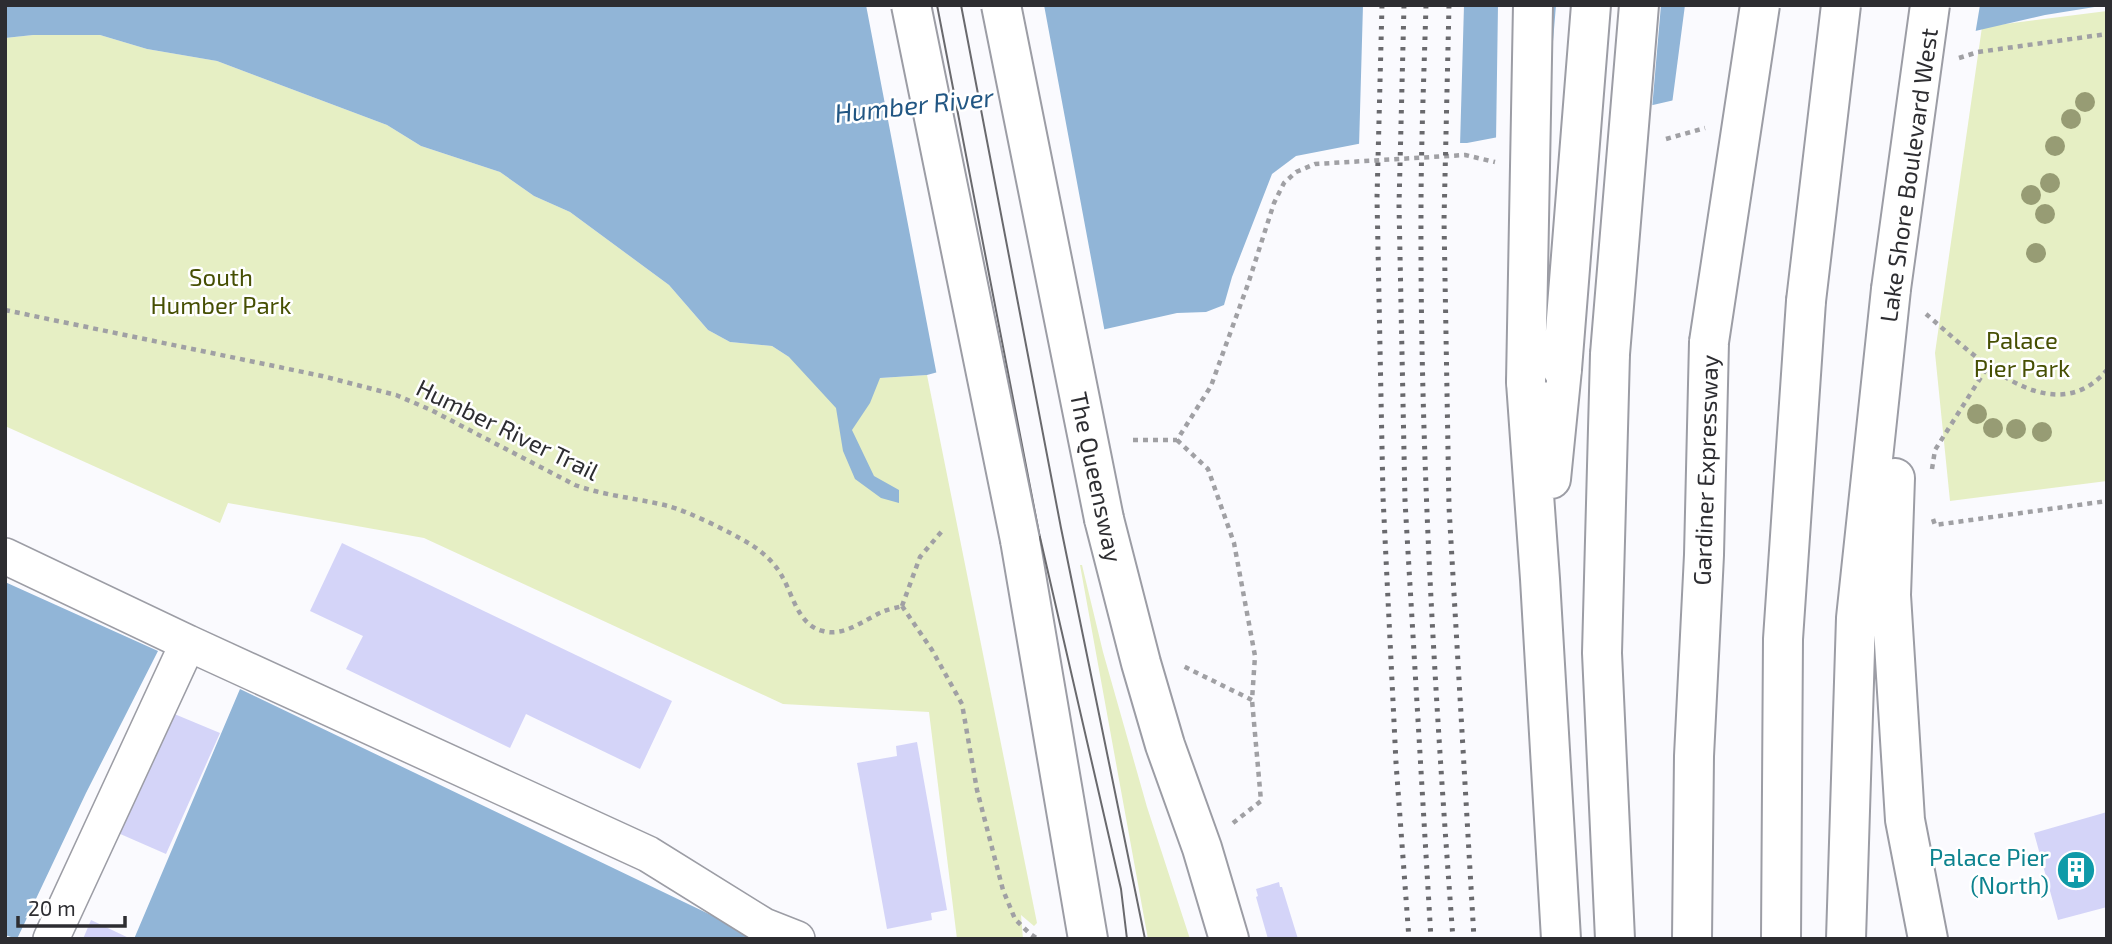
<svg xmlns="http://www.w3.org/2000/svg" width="2112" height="944" viewBox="0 0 2112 944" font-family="'Exo 2',sans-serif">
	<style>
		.green { fill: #e6efc4 }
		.water { fill: #91b5d7 }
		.pier { fill: #fafafe }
		.building { fill: #d4d4f8 }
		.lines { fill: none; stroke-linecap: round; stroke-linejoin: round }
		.minor-casing { stroke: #9c9da5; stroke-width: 38 }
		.major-casing { stroke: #9c9da5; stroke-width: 42 }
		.highway-casing { stroke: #9c9da5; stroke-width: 42 }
		.path { stroke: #a0a0a4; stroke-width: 4.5; stroke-dasharray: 5 5; stroke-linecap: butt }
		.minor { stroke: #fff; stroke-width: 35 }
		.major { stroke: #fff; stroke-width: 38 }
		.highway { stroke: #fff; stroke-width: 38 }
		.tram { stroke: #69696d; stroke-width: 2 }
		.rail { stroke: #69696d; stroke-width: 5; stroke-dasharray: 3.5 7; stroke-linecap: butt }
		.major-bridge-casing { stroke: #9c9da5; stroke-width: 42; stroke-linecap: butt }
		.highway-bridge-casing { stroke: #9c9da5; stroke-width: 42; stroke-linecap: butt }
		.major-bridge { stroke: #fff; stroke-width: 38 }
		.highway-bridge { stroke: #fff; stroke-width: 38 }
		.tree { fill: #979c74 }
		.labels { text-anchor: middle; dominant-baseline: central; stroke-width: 5; stroke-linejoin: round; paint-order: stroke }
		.street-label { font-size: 24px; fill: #2d2d31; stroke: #fff }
		.park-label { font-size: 24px; fill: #464f03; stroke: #fff }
		.culture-label { font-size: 24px; fill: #0d838f; stroke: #fff; text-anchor: end }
		.water-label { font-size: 26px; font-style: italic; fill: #215683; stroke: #fff }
	</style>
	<rect width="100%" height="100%" fill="#fafafe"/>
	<path class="green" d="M 2107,11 L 2107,481 L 1950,501 L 1935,353 L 1982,27 Z
		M 33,35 L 100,35 L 147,49 L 217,61 L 387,125 L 421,146 L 500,172 L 534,196 L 570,212 L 669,285 L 708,330 L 730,342 L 772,346 L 789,357 L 880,378 L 927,375 L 1037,923 L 1034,926 L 1021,915 L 1023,939 L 957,939 L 929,712 L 783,704 L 424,538 L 228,503 L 220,523 L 5,426 L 5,38 Z
		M 1080,565 L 1082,565 L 1103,652 L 1147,807 L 1190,939 L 1148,939 Z"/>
	<path class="water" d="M 5,5 L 2107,5 L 2045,15 L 1592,119 L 1467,143 L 1363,143 L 1296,156 L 1272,174 L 1232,277 L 1224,305 L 1206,312 L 1177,313 L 1048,342 L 927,375 L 880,378 L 870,403 L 852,430 L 874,476 L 899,490 L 899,503 L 881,498 L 855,479 L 843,451 L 836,408 L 789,357 L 772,346 L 730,342 L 708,330 L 669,285 L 570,212 L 534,196 L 500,172 L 421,146 L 387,125 L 217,61 L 147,49 L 100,35 L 33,35 L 5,38 Z
		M 5,582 L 158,651 L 86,793 L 17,939 L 5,935 Z
		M 240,689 L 761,939 L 134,939 Z"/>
	<path class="pier" d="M 866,5 L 1044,5 L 1105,333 L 1049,345 L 937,376 Z
		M 1363,5 L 1464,5 L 1460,146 L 1359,147 Z
		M 1498,5 L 1546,5 L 1547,114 L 1556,5 L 1661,5 L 1652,109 L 1496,141 Z
		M 1685,5 L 1980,5 L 1975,35 L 1672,104 Z"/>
	<path class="building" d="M 342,543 L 672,701 L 640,769 L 526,714 L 510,748 L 346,669 L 363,636 L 310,611 Z
		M 172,713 L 220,733 L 166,854 L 118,833 Z
		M 917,742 L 947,910 L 931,913 L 932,920 L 887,929 L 857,763 L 897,756 L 896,746 Z
		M 2107,812 L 2107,907 L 2058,920 L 2034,833 Z
		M 1279,882 L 1280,887 L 1282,887 L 1298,939 L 1268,939 L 1256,897 L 1258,896 L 1256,889 Z
		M 91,920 L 131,939 L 83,939 Z"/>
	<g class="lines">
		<g class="minor-casing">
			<path id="minor" d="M 5,556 L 188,643
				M 51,939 L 188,643 L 648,854 L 764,926 L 797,939"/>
		</g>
		<g class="major-casing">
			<path id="major" d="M 1104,519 L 1141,663 L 1165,745 L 1202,848 L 1229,939
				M 1020,540 L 1088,939"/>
		</g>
		<g class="highway-casing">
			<path id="highway" d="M 1610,354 L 1602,653 L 1615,939
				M 1526,382 L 1540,579 L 1561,939
				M 1895,478 L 1891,595 L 1905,820 L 1928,939
				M 1551,479 L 1562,369
				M 1692,939 L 1694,756 L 1704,555 L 1709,342
				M 1781,939 L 1783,639 L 1806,301
				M 1846,939 L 1856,618 L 1891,289"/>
		</g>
		<path class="path" d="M 1959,58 L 1978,52 L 2107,34
			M 1666,139 L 1705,128
			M 5,310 L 322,376 L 396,395 L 431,410 L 575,485 C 605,496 637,498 668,506 C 690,512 730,532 750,544 C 763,552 776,564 783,578 C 793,596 799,626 823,631 C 844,637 864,620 882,612 C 888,609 896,608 902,606
			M 1926,314 C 1971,352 2050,436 2107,370
			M 1133,440 L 1177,440 L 1211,386 L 1248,284 L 1274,203 L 1284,183 L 1296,172 L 1315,164 L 1465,155 L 1495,162
			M 1177,440 L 1208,469 L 1234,543 L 1255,656 L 1252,700 L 1181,665
			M 1932,469 L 1935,450 L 1988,366
			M 1933,519 L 1935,525 L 2107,501
			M 902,606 L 932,650 L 962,704 L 977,790 L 1003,890 L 1015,919 L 1029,933 L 1038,939
			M 902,606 L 920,557 L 942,531
			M 1233,823 L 1261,801 L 1252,700"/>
		<use href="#minor" class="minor"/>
		<use href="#major" class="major"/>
		<use href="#highway" class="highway"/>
		<path class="tram" d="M 937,5 L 1039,533 L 1121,889 L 1127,939
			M 961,5 L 1061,528 L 1145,939"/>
		<path class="rail" d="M 1382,5 L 1377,198 L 1383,497 L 1396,763 L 1409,939
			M 1404,5 L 1399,205 L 1405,501 L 1431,939
			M 1426,5 C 1424,74 1421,143 1421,212 C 1420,455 1435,697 1453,939
			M 1449,5 L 1444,220 L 1449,507 L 1474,939"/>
		<g class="major-bridge-casing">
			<path id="major-bridge" d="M 911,5 L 1020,540
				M 1001,5 L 1104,519"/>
		</g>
		<g class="highway-bridge-casing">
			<path id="highway-bridge" d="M 1891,289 L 1930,5
				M 1806,301 L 1841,5
				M 1709,342 L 1760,5
				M 1610,354 L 1639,5
				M 1562,369 L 1591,5
				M 1526,382 L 1533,5"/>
		</g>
		<use href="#major-bridge" class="major-bridge"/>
		<use href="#highway-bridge" class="highway-bridge"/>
	</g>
	<g class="tree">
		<circle cx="2085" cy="102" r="10"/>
		<circle cx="2071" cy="119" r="10"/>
		<circle cx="2055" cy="146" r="10"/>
		<circle cx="2050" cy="183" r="10"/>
		<circle cx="2031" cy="195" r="10"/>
		<circle cx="2045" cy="214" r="10"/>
		<circle cx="2036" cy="253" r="10"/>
		<circle cx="1977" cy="414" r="10"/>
		<circle cx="1993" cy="428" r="10"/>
		<circle cx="2016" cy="429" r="10"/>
		<circle cx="2042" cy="432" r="10"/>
	</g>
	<defs>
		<g id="building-disc" transform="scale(2.0125)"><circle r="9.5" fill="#0f9aa8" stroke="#fff"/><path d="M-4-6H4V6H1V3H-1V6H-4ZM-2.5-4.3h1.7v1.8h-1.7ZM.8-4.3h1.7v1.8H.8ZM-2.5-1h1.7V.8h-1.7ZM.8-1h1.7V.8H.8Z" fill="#fff"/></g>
	</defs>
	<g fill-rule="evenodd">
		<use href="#building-disc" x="2076" y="870"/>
	</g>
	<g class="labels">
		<g class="street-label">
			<text transform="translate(1908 175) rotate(-82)">Lake Shore Boulevard West</text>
			<text transform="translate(508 429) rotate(26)">Humber River Trail</text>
			<text transform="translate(1705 470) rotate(-88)">Gardiner Expressway</text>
			<text transform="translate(1097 477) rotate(78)">The Queensway</text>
		</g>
		<g class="park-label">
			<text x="221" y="276">South<tspan x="221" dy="28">Humber Park</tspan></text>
			<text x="2022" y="339">Palace<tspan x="2022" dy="28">Pier Park</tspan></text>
		</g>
		<g class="culture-label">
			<text x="2049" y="856">Palace Pier<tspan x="2049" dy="28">(North)</tspan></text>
		</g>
		<g class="water-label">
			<text transform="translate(914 104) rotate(-6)">Humber River</text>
		</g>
	</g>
	<rect width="2112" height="944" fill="none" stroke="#2d2d31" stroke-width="14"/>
	<path d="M18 916v10h107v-10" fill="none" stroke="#2d2d31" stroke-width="3.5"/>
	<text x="28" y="916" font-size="21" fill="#2d2d31" stroke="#ffffff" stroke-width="5" paint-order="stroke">20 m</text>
</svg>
